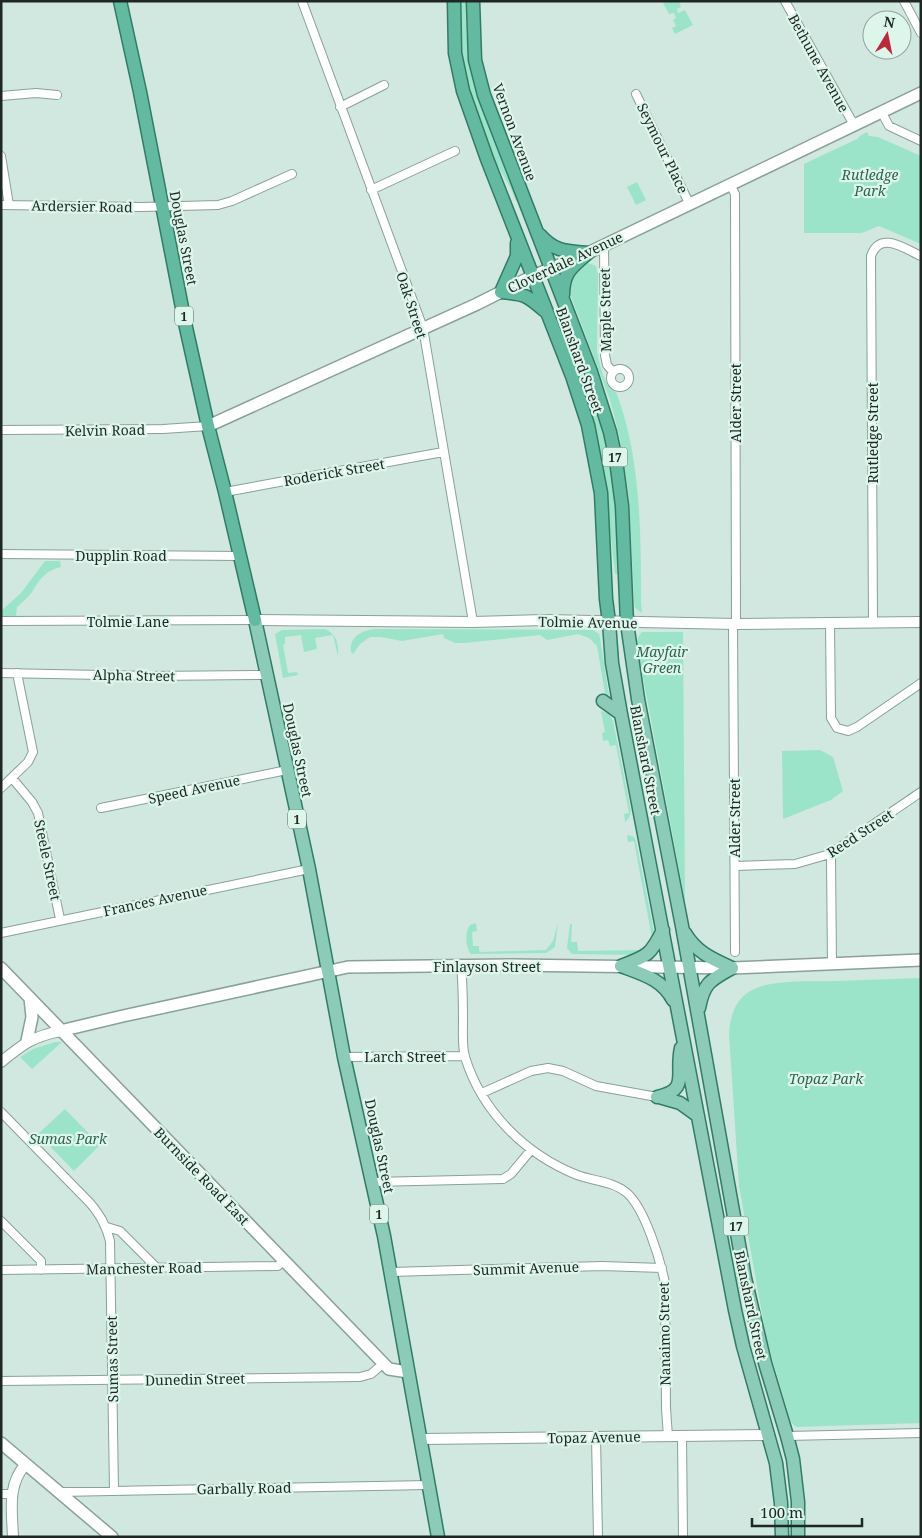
<svg xmlns="http://www.w3.org/2000/svg" width="922" height="1538" viewBox="0 0 922 1538" font-family="'Noto Serif',serif">
	<style>
		.green { fill: #9be4ca }
		.lines { fill: none; stroke-linecap: round; stroke-linejoin: round }
		.minor-casing { stroke: #8aa098; stroke-width: 10 }
		.tertiary-casing { stroke: #8aa098; stroke-width: 12 }
		.secondary-casing { stroke: #8aa098; stroke-width: 14 }
		.primary-casing { stroke: #327b65; stroke-width: 15 }
		.trunk-casing { stroke: #327b65; stroke-width: 15 }
		.minor { stroke: #fff; stroke-width: 8 }
		.tertiary { stroke: #fff; stroke-width: 10 }
		.secondary { stroke: #fff; stroke-width: 11 }
		.primary { stroke: #8bcbb8; stroke-width: 12 }
		.trunk { stroke: #64baa0; stroke-width: 12 }
		.labels { text-anchor: middle; dominant-baseline: central; stroke-width: 4.5; stroke-linejoin: round; paint-order: stroke }
		.shield { fill: #ddf6ec; stroke: #57655f; stroke-width: 1 }
		.shield-label { font-size: 12px; font-weight: bold; fill: #1e2723 }
		.street-label { font-size: 14px; fill: #1e2723; stroke: #ddf6ec }
		.park-label { font-size: 14px; font-style: italic; fill: #2f6251; stroke: #ddf6ec }
	</style>
	<rect width="100%" height="100%" fill="#d0e8df"/>
	<path class="green" d="M 458,1 L 466,1 C 462,72 493,136 518,200 L 516,201 L 510,187 L 492,156 L 469,92 L 460,52 Z
		M 667,1 L 679,1 L 681,7 L 677,9 L 678,13 L 685,10 L 693,25 L 675,34 L 672,28 L 676,26 L 673,20 L 676,18 L 674,13 L 669,14 L 663,3 Z
		M 867,132 L 869,136 L 878,137 L 921,156 L 921,244 L 879,226 L 862,233 L 804,233 L 804,164 L 857,139 L 860,136 Z
		M 637,182 L 646,200 L 636,205 L 627,187 Z
		M 588,263 L 596,266 L 598,275 L 597,352 C 600,364 604,387 616,392 C 641,456 641,534 641,602 L 642,613 L 635,608 L 634,600 L 629,498 L 620,439 L 610,400 L 570,294 C 569,280 575,269 588,263 Z
		M 576,363 C 614,425 616,504 618,574 L 615,574 C 610,532 607,490 599,448 C 593,419 583,392 573,364 Z
		M 45,561 L 60,561 L 61,567 C 45,571 40,579 32,592 C 28,598 22,602 17,607 L 16,616 L 1,616 L 1,611 L 21,593 Z
		M 325,629 C 337,634 339,645 338,656 L 333,635 L 315,638 L 317,649 L 304,652 L 301,635 L 285,637 L 285,644 L 283,645 L 288,673 L 297,672 L 298,675 L 283,678 L 275,634 L 282,630 Z
		M 374,629 L 593,630 L 599,634 L 600,638 L 610,702 L 606,699 L 597,646 L 589,638 L 578,634 L 547,640 L 540,635 L 464,643 L 455,643 L 444,638 L 443,634 L 402,641 L 381,637 L 370,637 L 360,644 L 353,654 L 351,652 C 349,637 361,631 374,629 Z
		M 642,632 L 683,632 L 685,901 L 641,667 C 639,656 633,640 642,632 Z
		M 601,711 L 609,714 L 613,721 L 631,811 L 629,818 L 625,822 L 624,814 L 629,813 L 616,745 L 610,746 L 608,740 L 603,741 L 602,733 L 605,732 Z
		M 820,750 L 833,757 L 843,791 L 831,800 L 783,819 L 782,751 Z
		M 628,835 L 634,837 L 636,841 L 654,932 L 652,938 L 634,841 L 628,842 L 627,836 Z
		M 476,923 L 477,931 L 472,932 L 473,946 L 479,946 L 479,951 L 481,952 L 546,950 L 553,941 L 558,923 L 555,947 L 546,953 L 471,954 C 465,947 465,931 470,925 Z
		M 570,924 L 572,924 L 571,942 L 577,942 L 578,951 L 644,950 L 637,955 L 572,954 L 567,948 Z
		M 921,978 L 921,1423 L 796,1427 L 791,1422 L 767,1341 L 739,1186 L 729,1034 C 730,1018 734,1003 747,993 C 767,978 812,982 837,981 C 865,980 893,979 921,978 Z
		M 55,1042 L 62,1042 L 32,1069 L 20,1057 L 33,1049 Z
		M 65,1109 L 100,1145 L 74,1171 L 38,1134 Z"/>
	<g class="lines">
		<g class="minor-casing">
			<path id="minor" d="M 302,1 L 423,328 L 473,622
				M 785,1 L 854,125
				M 904,1 L 921,33
				M 636,94 L 689,203
				M 1,96 L 36,93 L 57,95
				M 340,107 L 384,85
				M 882,113 L 889,126 L 921,141
				M 1,156 L 9,205
				M 730,184 L 735,194 L 736,624
				M 371,190 L 455,151
				M 1,205 L 142,207 L 218,205 L 232,201 L 292,174
				M 604,245 L 605,355 L 607,365 L 613,372
				M611 378a9 9 0 1 1 18 0a9 9 0 1 1-18 0Z
				M 1,430 L 163,429 L 208,426
				M 225,492 L 443,452
				M 1,554 L 240,556
				M 1,621 L 255,620
				M 830,623 L 831,718 L 837,728 L 848,731 L 857,727 L 921,683
				M 873,623 L 871,256 C 880,230 905,249 921,256
				M 733,624 L 735,952
				M 1,673 L 151,676 L 267,675
				M 12,778 L 32,802 L 38,813 L 60,919
				M 1,788 L 28,762 L 33,752 L 17,673
				M 101,808 L 287,770
				M 830,854 L 831,859 L 832,964
				M 735,866 L 795,864 L 830,854 L 921,792
				M 1,933 L 309,869
				M 461,966 C 463,985 463,1004 463,1023 C 463,1034 462,1046 465,1057 C 482,1112 525,1154 577,1175 C 593,1181 613,1181 627,1193 C 645,1209 660,1259 665,1283 L 666,1408 L 668,1437
				M 344,1057 L 465,1056
				M 482,1093 L 531,1071 L 548,1068 L 563,1071 L 596,1086 L 657,1097
				M 1,1112 L 90,1203 C 100,1215 106,1225 110,1241 L 114,1490
				M 373,1182 L 503,1179 L 511,1174 L 531,1150
				M 1,1221 L 41,1261 L 41,1270
				M 107,1227 L 120,1231 L 158,1269
				M 1,1270 L 278,1266 L 284,1260
				M 391,1272 L 602,1266 L 662,1268
				M 1,1381 L 360,1377 L 371,1374 L 384,1363
				M 787,1436 L 921,1433
				M 596,1437 L 598,1537
				M 682,1437 L 683,1537
				M 59,1492 L 429,1485
				M 1,1494 L 12,1494"/>
		</g>
		<g class="tertiary-casing">
			<path id="tertiary" d="M 255,620 L 473,622 L 544,620 L 736,624 L 921,622
				M 1,1062 C 23,1044 32,1037 60,1031
				M 420,1439 L 769,1435
				M 13,1537 C 12,1511 7,1484 26,1464"/>
		</g>
		<g class="secondary-casing">
			<path id="secondary" d="M 208,426 L 477,304 L 533,276 L 588,253 L 921,93
				M 1,968 L 386,1366 L 389,1369 L 408,1372
				M 60,1031 L 123,1016 L 348,967 L 511,965 L 732,968 L 921,960
				M 27,1041 L 32,1017 L 30,998
				M 1,1443 L 112,1537"/>
		</g>
		<g class="primary-casing">
			<path id="primary" d="M 255,620 L 309,869 L 344,1057 L 384,1236 L 438,1537
				M 609,622 L 612,663 L 621,714 L 735,1310 L 743,1346 L 776,1463 L 781,1503 L 782,1537
				M 627,623 L 638,699 L 682,926 L 745,1278 L 765,1363 L 787,1436 L 793,1459 L 798,1502 L 798,1537
				M 603,701 L 621,714
				M 685,933 C 696,952 712,959 732,968
				M 621,966 C 642,974 662,979 673,1000
				M 621,966 C 647,956 650,956 663,930
				M 699,1008 C 704,982 711,980 732,968
				M 657,1097 C 690,1090 675,1075 681,1048
				M 659,1097 L 680,1103 L 698,1116"/>
		</g>
		<g class="trunk-casing">
			<path id="trunk" d="M 120,1 L 140,92 L 185,323 L 208,426 L 225,492 L 255,620
				M 454,1 L 455,53 L 463,91 L 487,159 L 572,376 L 588,425 L 601,493 L 606,599 L 609,622
				M 473,1 L 475,60 L 484,95 L 591,372 L 610,432 L 616,460 L 622,506 L 627,623
				M 540,235 C 555,252 566,251 588,253
				M 517,243 L 517,256 L 501,292 C 525,294 527,295 545,311
				M 563,295 C 563,272 572,267 588,253"/>
		</g>
		<use href="#minor" class="minor"/>
		<use href="#tertiary" class="tertiary"/>
		<use href="#secondary" class="secondary"/>
		<use href="#primary" class="primary"/>
		<use href="#trunk" class="trunk"/>
	</g>
	<g class="labels">
		<g class="shield">
			<rect x="175" y="306.5" width="18" height="19" rx="4"/>
			<rect x="602.5" y="447.5" width="25" height="19" rx="4"/>
			<rect x="288" y="809.5" width="18" height="19" rx="4"/>
			<rect x="370" y="1204.5" width="18" height="19" rx="4"/>
			<rect x="723.5" y="1216.5" width="25" height="19" rx="4"/>
		</g>
		<g class="shield-label">
			<text x="184" y="316">1</text>
			<text x="615" y="457">17</text>
			<text x="297" y="819">1</text>
			<text x="379" y="1214">1</text>
			<text x="736" y="1226">17</text>
		</g>
		<g class="street-label">
			<text transform="translate(819 63) rotate(61)">Bethune Avenue</text>
			<text transform="translate(515 132) rotate(70)">Vernon Avenue</text>
			<text transform="translate(663 148) rotate(64)">Seymour Place</text>
			<text transform="translate(82 206) rotate(1)">Ardersier Road</text>
			<text transform="translate(184 238) rotate(79)">Douglas Street</text>
			<text transform="translate(565 262) rotate(-25)">Cloverdale Avenue</text>
			<text transform="translate(412 305) rotate(72)">Oak Street</text>
			<text transform="translate(605 310) rotate(-91)">Maple Street</text>
			<text transform="translate(580 360) rotate(70)">Blanshard Street</text>
			<text transform="translate(735 403) rotate(-90)">Alder Street</text>
			<text transform="translate(105 430) rotate(-1)">Kelvin Road</text>
			<text transform="translate(872 433) rotate(-90)">Rutledge Street</text>
			<text transform="translate(334 472) rotate(-10)">Roderick Street</text>
			<text x="121" y="555">Dupplin Road</text>
			<text x="128" y="621">Tolmie Lane</text>
			<text transform="translate(588 622) rotate(1)">Tolmie Avenue</text>
			<text transform="translate(134 675) rotate(1)">Alpha Street</text>
			<text transform="translate(298 750) rotate(78)">Douglas Street</text>
			<text transform="translate(646 760) rotate(79)">Blanshard Street</text>
			<text transform="translate(194 789) rotate(-12)">Speed Avenue</text>
			<text transform="translate(734 818) rotate(-90)">Alder Street</text>
			<text transform="translate(860 833) rotate(-33)">Reed Street</text>
			<text transform="translate(48 860) rotate(78)">Steele Street</text>
			<text transform="translate(155 900) rotate(-12)">Frances Avenue</text>
			<text x="487" y="966">Finlayson Street</text>
			<text x="405" y="1056">Larch Street</text>
			<text transform="translate(380 1146) rotate(78)">Douglas Street</text>
			<text transform="translate(202 1176) rotate(46)">Burnside Road East</text>
			<text transform="translate(144 1268) rotate(-1)">Manchester Road</text>
			<text transform="translate(526 1268) rotate(-2)">Summit Avenue</text>
			<text transform="translate(751 1305) rotate(78)">Blanshard Street</text>
			<text transform="translate(664 1334) rotate(-91)">Nanaimo Street</text>
			<text transform="translate(112 1359) rotate(-91)">Sumas Street</text>
			<text transform="translate(195 1379) rotate(-1)">Dunedin Street</text>
			<text transform="translate(594 1437) rotate(-1)">Topaz Avenue</text>
			<text transform="translate(244 1488) rotate(-1)">Garbally Road</text>
		</g>
		<g class="park-label">
			<text x="870" y="174">Rutledge<tspan x="870" dy="16">Park</tspan></text>
			<text x="662" y="651">Mayfair<tspan x="662" dy="16">Green</tspan></text>
			<text x="826" y="1078">Topaz Park</text>
			<text x="68" y="1138">Sumas Park</text>
		</g>
	</g>
	<rect width="922" height="1538" fill="none" stroke="#1e2723" stroke-width="5"/>
	<g transform="translate(887 35) rotate(10)"><circle r="24" fill="#ddf6ec" stroke="#91a39c"/>
	<path d="M0-4L9 19L0 12L-9 19Z" fill="#bb2a3c"/>
	<text y="-8" font-size="14" font-weight="bold" text-anchor="middle" fill="#1e2723">N</text>
	</g>
	<path d="M752 1518v8h110v-8" fill="none" stroke="#1e2723" stroke-width="2.5"/>
	<text x="760" y="1518" font-size="15" fill="#1e2723" stroke="#ddf6ec" stroke-width="4" paint-order="stroke">100 m</text>
</svg>
